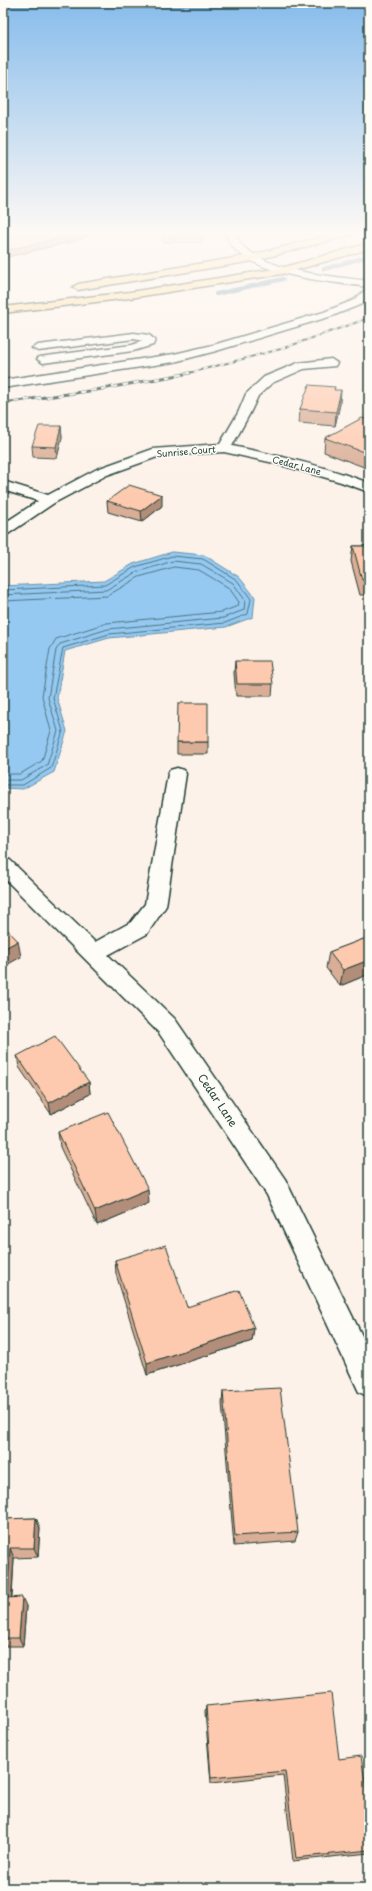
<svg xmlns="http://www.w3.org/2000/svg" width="372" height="1891" viewBox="0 0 372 1891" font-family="'Playpen Sans',sans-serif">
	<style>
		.water { fill: #95c9f2; stroke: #6691a6 }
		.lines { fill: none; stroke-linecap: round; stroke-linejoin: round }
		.shore { stroke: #4e7580; stroke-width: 1 }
		.stream { stroke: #6691a6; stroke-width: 4 }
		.minor-casing { stroke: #1f3d34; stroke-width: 3 }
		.major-casing { stroke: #1f3d34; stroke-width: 3 }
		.minor { fill: #fdfcf7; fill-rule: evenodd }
		.major { fill: #fedd96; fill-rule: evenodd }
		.rail-far1-casing { stroke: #1f3d34; stroke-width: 2 }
		.rail-casing { stroke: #1f3d34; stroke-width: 3 }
		.rail-far1 { stroke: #fdfcf7; stroke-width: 1.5; stroke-dasharray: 4.5; stroke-linecap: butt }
		.rail { stroke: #fdfcf7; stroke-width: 2; stroke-dasharray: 5.5; stroke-linecap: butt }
		.wall { fill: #daae96; stroke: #1f3d34 }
		.shaded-wall { fill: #b28d7a; stroke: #1f3d34 }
		.building { fill: #fecaaf; stroke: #1f3d34 }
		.labels { text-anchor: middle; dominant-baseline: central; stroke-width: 3; stroke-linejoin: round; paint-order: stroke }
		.far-street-label { font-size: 9px; fill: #1f3d34; stroke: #fdfcf7 }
		.street-label { font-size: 11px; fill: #1f3d34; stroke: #fdfcf7 }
	</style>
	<rect width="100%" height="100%" fill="#fdf2e9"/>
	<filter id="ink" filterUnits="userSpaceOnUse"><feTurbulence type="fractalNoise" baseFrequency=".025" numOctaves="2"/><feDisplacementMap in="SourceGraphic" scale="8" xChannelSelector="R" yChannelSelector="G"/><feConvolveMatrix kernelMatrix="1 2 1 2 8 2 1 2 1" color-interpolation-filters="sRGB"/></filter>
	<g filter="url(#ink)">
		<path class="water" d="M 172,552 L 204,555 L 239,577 L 255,597 L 253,617 L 226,627 L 109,638 L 65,651 L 57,698 L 67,731 L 54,772 L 23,789 L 3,788 L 3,586 L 104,581 L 133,564 Z"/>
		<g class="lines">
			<path class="shore" d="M 3,590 L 105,585 L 135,567 L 172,556 L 203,559 L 237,580 L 251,599 L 248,614 L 225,623 L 109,634 L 63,648 L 53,698 L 63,731 L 51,768 L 23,785 L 3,785
				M 3,595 L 106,590 L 137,572 L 173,561 L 201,564 L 233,583 L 245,600 L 244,610 L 223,618 L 108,629 L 60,644 L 56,650 L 48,698 L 58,731 L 47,765 L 21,780 L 3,780
				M 3,601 L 107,596 L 139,577 L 174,567 L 199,570 L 229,588 L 239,602 L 238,606 L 222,612 L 107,623 L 56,639 L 50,649 L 42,696 L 51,731 L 42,761 L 20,774 L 3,774"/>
			<path class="stream" d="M 324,269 L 369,256
				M 216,294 L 283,279"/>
			<g class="minor-casing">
				<path id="minor" d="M 224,231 L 234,231 C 236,235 238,240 241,244 C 268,273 332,276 369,281 L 369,287 C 331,282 260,277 233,247 C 229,243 227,236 224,231 Z
					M 369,289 L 369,298 L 362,304 L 332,316 L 216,351 L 174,362 L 3,388 L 3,380 L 174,354 L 213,345 L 324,312 L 354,300 L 365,290 Z
					M 134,333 L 149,335 L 155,340 L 153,345 L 133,351 L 43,363 L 37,359 L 39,357 L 132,345 L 143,341 L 134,339 L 38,351 L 32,348 L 38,345 Z
					M 331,359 L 337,363 L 335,366 L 304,369 L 272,383 L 258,396 L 250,413 L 232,446 C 278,455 325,466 369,483 L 369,492 L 341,482 L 274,463 L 224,452 L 160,456 L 107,475 L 54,503 L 8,534 L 3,535 L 3,524 L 38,501 L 3,490 L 3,481 L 48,495 L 97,469 L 153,449 L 220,444 L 238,413 L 246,394 L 264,377 L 298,363 Z
					M 177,768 L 184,770 L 186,774 L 166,906 L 147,934 L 108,955 L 175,1019 L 285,1179 L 369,1350 L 369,1397 L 359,1392 L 267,1195 L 159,1033 L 3,877 L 3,858 L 10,860 L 95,942 L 131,922 L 145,904 L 168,774 L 170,770 Z"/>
			</g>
			<g class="major-casing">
				<path id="major" d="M 345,231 L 360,231 L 358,233 L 253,261 L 78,290 L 73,287 L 78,284 L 252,255 Z
					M 369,243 L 369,249 L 282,274 L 130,298 L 3,313 L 3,307 L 130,292 L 281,268 Z"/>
			</g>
			<use href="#minor" class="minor"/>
			<use href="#major" class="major"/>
			<g class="rail-far1-casing">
				<path id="rail-far1" d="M 185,374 L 281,349 L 369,318"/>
			</g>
			<g class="rail-casing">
				<path id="rail" d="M 3,403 L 96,390 L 190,373"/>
			</g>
			<use href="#rail-far1" class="rail-far1"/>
			<use href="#rail" class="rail"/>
		</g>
		<path class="wall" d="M 101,231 L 68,244 L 66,243 L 3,258 L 3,237 Z
			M 162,231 L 202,236 L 202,242 L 163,242 Z
			M 335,387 L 334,390 L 340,404 L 335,426 L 299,423 L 300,409 Z
			M 369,420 L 369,469 L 324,452 L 325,438 Z
			M 61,426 L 62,437 L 57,458 L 33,457 L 32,446 Z
			M 107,501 L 162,506 L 142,522 L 108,512 Z
			M 353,546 L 369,546 L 369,595 L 360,595 L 351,561 Z
			M 235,661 L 273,684 L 272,696 L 236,696 L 234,673 Z
			M 177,742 L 208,742 L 208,754 L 177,754 Z
			M 369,937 L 369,974 L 340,986 L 326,968 L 329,952 Z
			M 17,1056 L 89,1082 L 90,1094 L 51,1114 L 19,1067 Z
			M 58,1132 L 149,1203 L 97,1225 L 60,1147 Z
			M 115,1260 L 187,1307 L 254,1328 L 252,1341 L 147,1375 L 116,1274 Z
			M 223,1391 L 298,1532 L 295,1541 L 234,1546 L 222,1403 Z
			M 36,1518 L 40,1528 L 38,1557 L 14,1558 L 12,1598 L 26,1606 L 23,1646 L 3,1646 L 3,1519 Z
			M 206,1706 L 339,1759 L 369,1807 L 369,1853 L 293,1861 L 283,1775 L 211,1783 L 205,1712 Z"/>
		<path class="shaded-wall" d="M 3,231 L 14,231 L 3,234 Z
			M 87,231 L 101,231 L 68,244 L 68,238 Z
			M 66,237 L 66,243 L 3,258 L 3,251 Z
			M 341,390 L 340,404 L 335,426 L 336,412 Z
			M 61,426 L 62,437 L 57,458 L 56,447 Z
			M 162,495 L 162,506 L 142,522 L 141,511 Z
			M 18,941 L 21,957 L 3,967 L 3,949 Z
			M 369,960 L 369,974 L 340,986 L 343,970 Z
			M 89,1082 L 90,1094 L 51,1114 L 49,1103 Z
			M 148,1189 L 149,1203 L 97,1225 L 95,1211 Z
			M 254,1328 L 252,1341 L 147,1375 L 147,1363 Z
			M 36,1518 L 40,1528 L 38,1557 L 34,1548 Z
			M 10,1548 L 14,1558 L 11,1606 L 7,1598 Z
			M 22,1597 L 26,1606 L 23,1646 L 19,1638 Z"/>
		<path class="building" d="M 24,231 L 87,231 L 68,238 L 66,237 L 3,251 L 3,237 Z
			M 162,231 L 201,231 L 202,236 L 163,237 Z
			M 309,385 L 335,387 L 334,390 L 341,390 L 336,412 L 300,409 Z
			M 362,418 L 369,420 L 369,454 L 325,438 Z
			M 39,426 L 61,426 L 56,447 L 32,446 Z
			M 129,485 L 162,495 L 141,511 L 107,501 Z
			M 353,546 L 369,546 L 369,580 L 362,580 Z
			M 235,661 L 270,661 L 273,684 L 237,684 Z
			M 178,703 L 208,703 L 208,742 L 177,742 Z
			M 3,925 L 18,941 L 3,949 Z
			M 369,937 L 369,960 L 343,970 L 329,952 Z
			M 55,1036 L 89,1082 L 49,1103 L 17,1056 Z
			M 108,1112 L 148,1189 L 95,1211 L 58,1132 Z
			M 166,1245 L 187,1307 L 239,1290 L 254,1328 L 147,1363 L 115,1260 Z
			M 280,1388 L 298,1532 L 235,1536 L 223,1391 Z
			M 36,1518 L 34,1548 L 10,1548 L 7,1598 L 22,1597 L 19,1638 L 3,1638 L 3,1519 Z
			M 331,1693 L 339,1759 L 361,1756 L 369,1807 L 369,1850 L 296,1858 L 285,1771 L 211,1778 L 206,1706 Z"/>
	</g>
	<linearGradient id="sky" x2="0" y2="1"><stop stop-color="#87bcec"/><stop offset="0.47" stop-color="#fef9f5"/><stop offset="1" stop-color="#fef9f5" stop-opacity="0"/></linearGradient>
	<rect width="372" height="495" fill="url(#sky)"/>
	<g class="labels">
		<g class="far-street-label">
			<text transform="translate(186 451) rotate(-5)">Sunrise Court</text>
			<text transform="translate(297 465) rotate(15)">Cedar Lane</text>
		</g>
		<g class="street-label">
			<text transform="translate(218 1100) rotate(56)">Cedar Lane</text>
		</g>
	</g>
	<rect width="372" height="1891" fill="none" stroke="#fdfcf7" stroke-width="16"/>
	<rect x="8" y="8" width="356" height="1875" fill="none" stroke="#1f3d34" stroke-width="1.5" filter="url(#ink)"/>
</svg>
